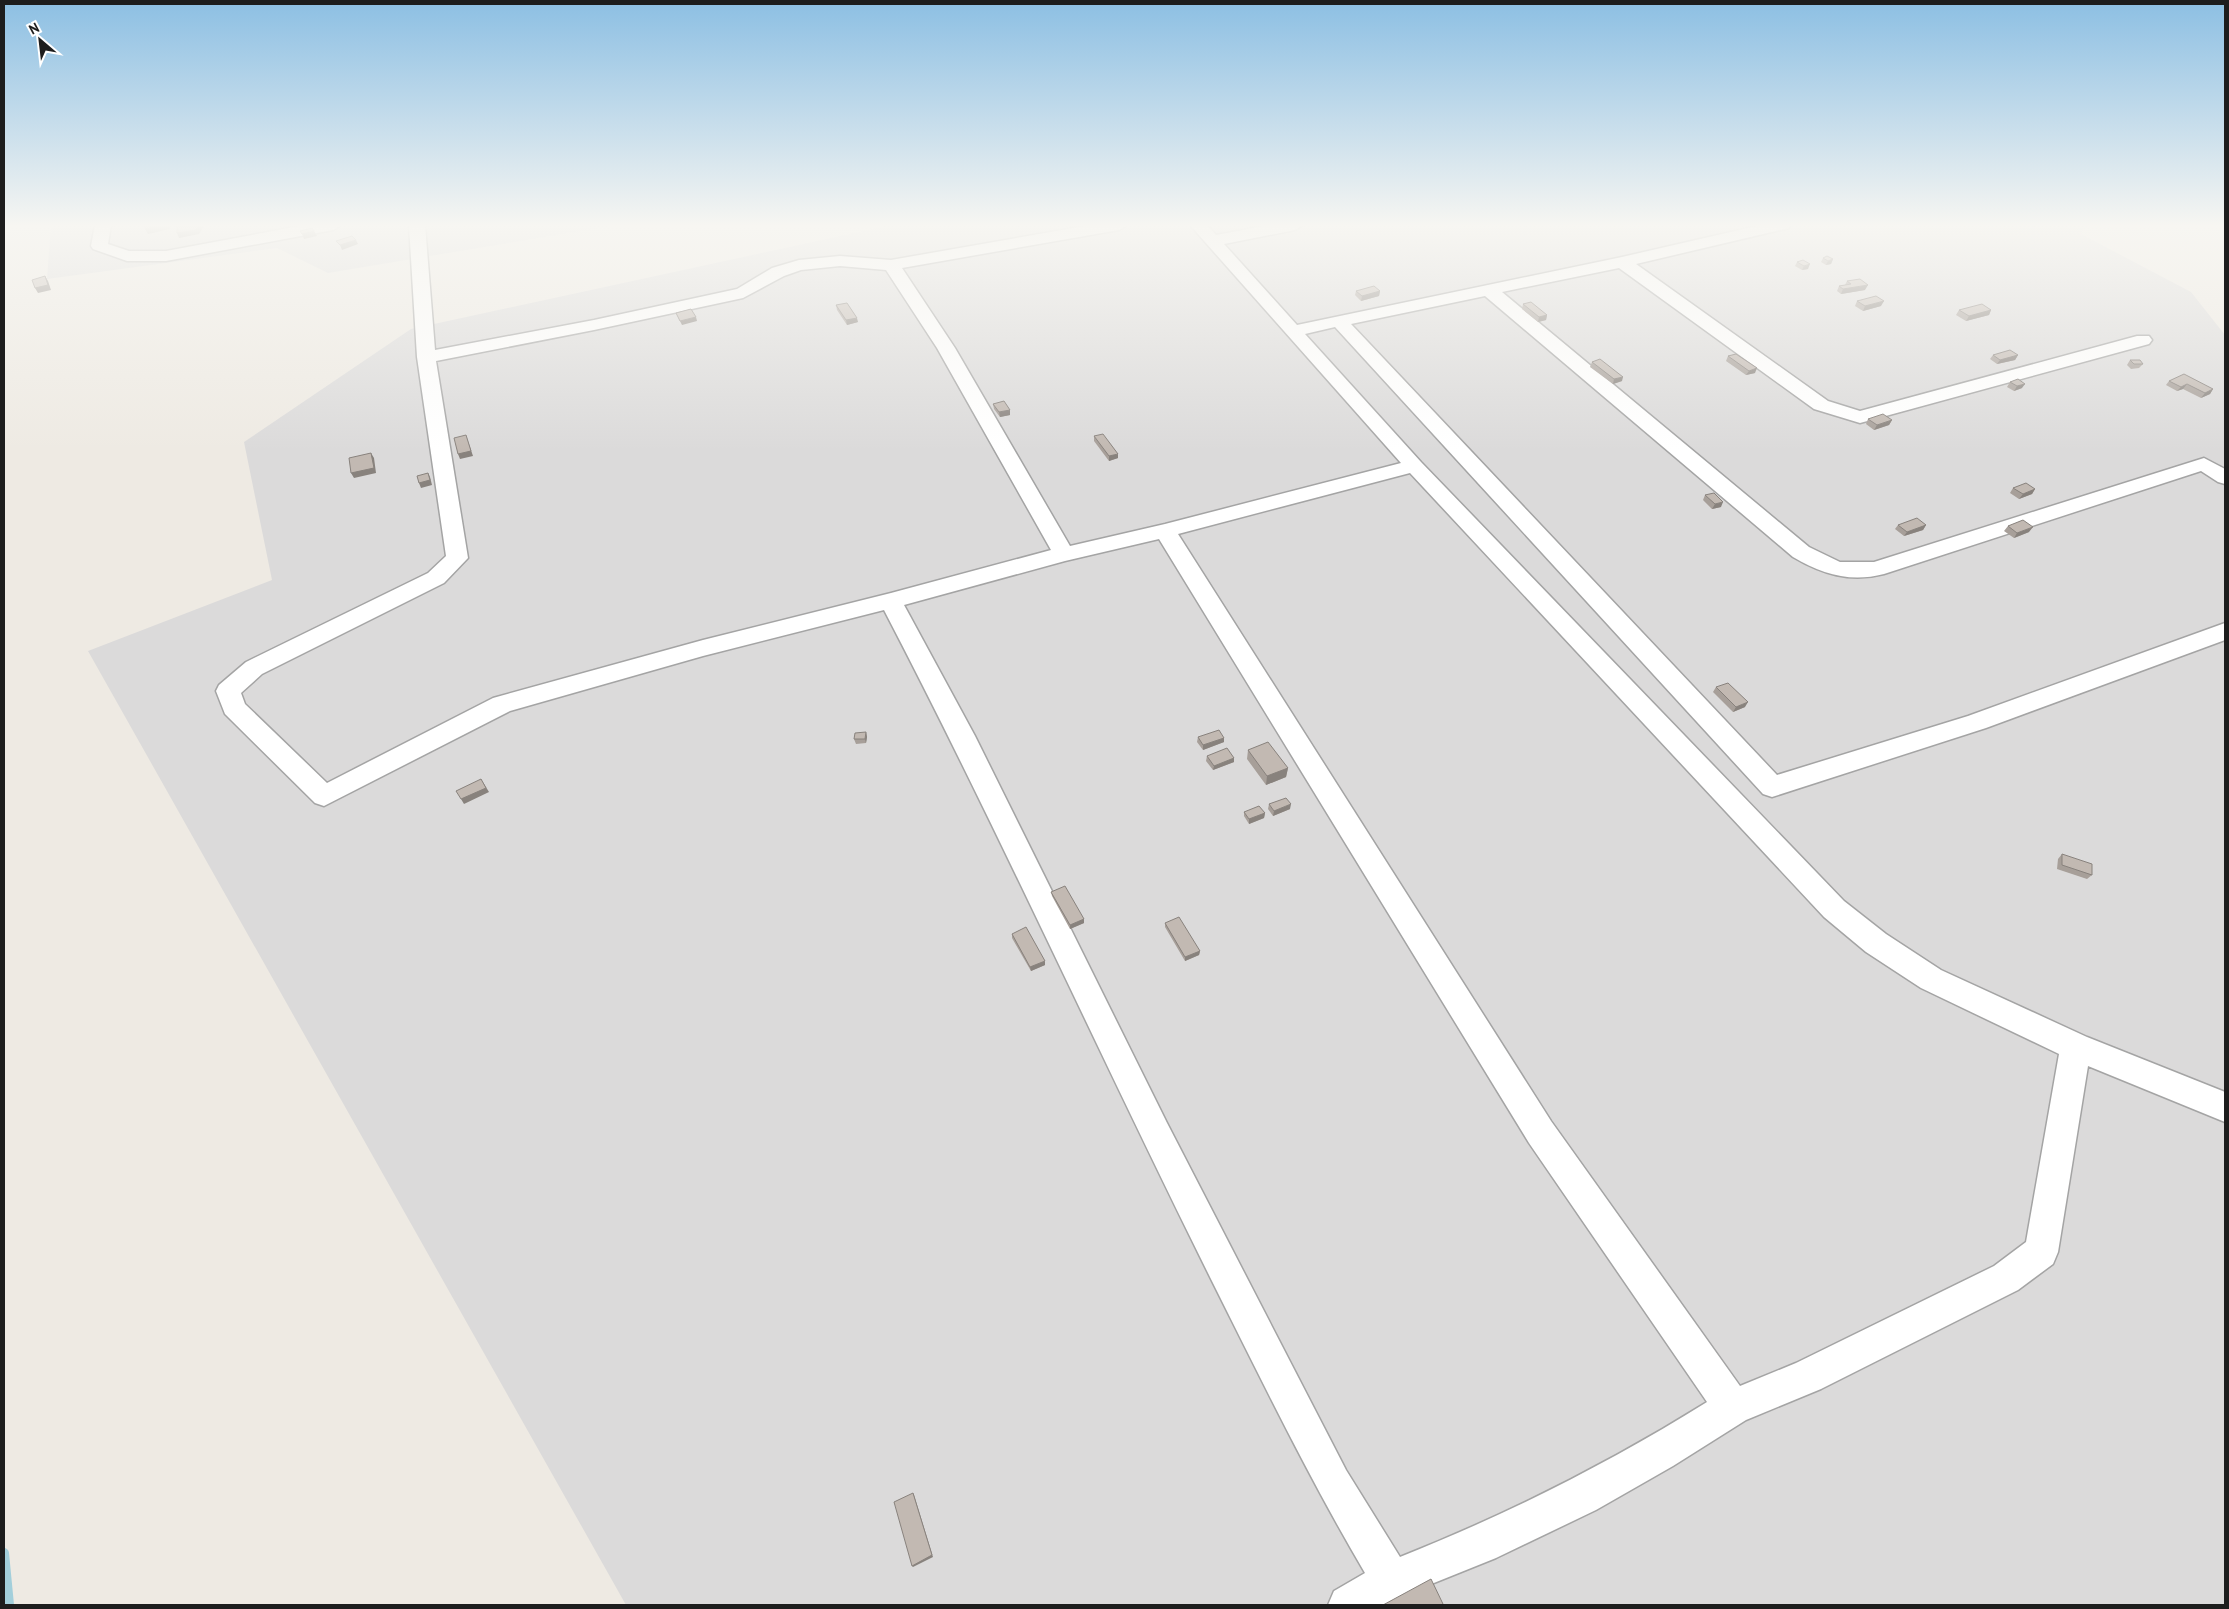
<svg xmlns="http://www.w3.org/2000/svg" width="2229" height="1609" viewBox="0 0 2229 1609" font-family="'PT Sans',sans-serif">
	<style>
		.residential { fill: #dbdada }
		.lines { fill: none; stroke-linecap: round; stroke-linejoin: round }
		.stream { stroke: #a3cfdb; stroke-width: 10 }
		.minor-casing { stroke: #a4a4a4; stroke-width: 3 }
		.minor { fill: #fff; fill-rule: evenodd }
		.wall { fill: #a79f99 }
		.shaded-wall { fill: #88827d }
		.building { fill: #c2b9b2; stroke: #88827d }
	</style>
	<rect width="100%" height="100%" fill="#eeeae3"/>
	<path class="residential" d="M 51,225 L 616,225 L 328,273 L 277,248 L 47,279 Z
		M 891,225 L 2091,225 L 2079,233 L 2191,292 L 2225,335 L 2225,1605 L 626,1605 L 88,651 L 272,580 L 244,442 L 411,329 Z"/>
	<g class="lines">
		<path class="stream" d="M 4,1553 L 9,1605"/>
		<g class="minor-casing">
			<path id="minor" d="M 95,225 L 111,225 L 108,244 L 129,251 L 166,251 L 305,225 L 341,225 L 333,230 L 166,261 L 127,261 L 93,249 L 91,246 Z
				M 409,225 L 425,225 L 435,350 L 594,320 L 737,289 L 772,268 L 799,260 L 840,256 L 891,260 L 1090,225 L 1127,225 L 1119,230 L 902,268 L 955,348 L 1070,546 L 1165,524 L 1401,463 L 1190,225 L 1207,225 L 1216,235 L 1269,225 L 1303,225 L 1295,230 L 1224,244 L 1297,325 L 1622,257 L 1761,225 L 1791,225 L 1789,228 L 1636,264 L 1828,401 L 1860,411 L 2137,336 L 2149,336 L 2152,340 L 2149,344 L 1860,423 L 1814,409 L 1619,268 L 1502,292 L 1809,547 L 1840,562 L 1874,562 L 2204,458 L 2225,469 L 2225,484 L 2218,482 L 2201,471 L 1884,574 C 1850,583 1822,574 1793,557 L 1485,296 L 1351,324 L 1777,775 L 1968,716 L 2225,623 L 2225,640 L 1986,728 L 1772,797 L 1763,794 L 1335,327 L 1305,334 L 1421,462 L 1844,901 L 1886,934 L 1941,970 L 2087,1037 L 2225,1092 L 2225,1122 L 2088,1066 L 2058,1252 L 2053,1264 L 2018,1290 L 1821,1389 L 1746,1420 L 1673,1466 L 1596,1510 L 1496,1558 L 1404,1595 L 1386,1605 L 1328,1605 L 1334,1591 L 1365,1573 C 1309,1478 1261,1379 1212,1281 C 1101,1058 999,831 884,610 L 703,656 L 510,711 L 324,806 L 315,803 L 225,714 L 216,691 L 219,685 L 246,662 L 428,573 L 446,556 L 417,357 ZM 840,266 L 886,270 L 937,348 L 1051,550 L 891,593 L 703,640 L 493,698 L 327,783 L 245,704 L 241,693 L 262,674 L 444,583 L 468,558 L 436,361 L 594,330 L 743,298 L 784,276 L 801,270 ZM 1410,473 L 1824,917 L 1866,952 L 1921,988 L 2059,1054 L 2026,1242 L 1994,1266 L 1796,1363 L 1740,1386 L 1551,1121 L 1178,534 ZM 1159,539 L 1529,1143 L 1707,1402 C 1609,1463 1508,1514 1400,1557 L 1346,1470 L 1167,1123 L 975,736 L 904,605 L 1065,561 Z"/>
		</g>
		<use href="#minor" class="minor"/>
	</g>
	<path class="wall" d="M 1823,258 L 1833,259 L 1831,264 L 1826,265 L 1821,262 Z
		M 1803,260 L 1808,269 L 1802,270 L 1795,266 L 1797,262 Z
		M 1847,281 L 1865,290 L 1841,294 L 1837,291 L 1839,286 L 1845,285 Z
		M 1356,291 L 1380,291 L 1379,296 L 1361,301 L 1355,295 Z
		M 1857,301 L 1881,306 L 1863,311 L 1855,306 Z
		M 1523,304 L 1547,315 L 1546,320 L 1538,322 L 1522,309 Z
		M 836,305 L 858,322 L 847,325 L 837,310 Z
		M 1959,310 L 1991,310 L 1989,315 L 1966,321 L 1956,315 Z
		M 1993,355 L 2018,355 L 2015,360 L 1997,364 L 1990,359 Z
		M 1728,356 L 1755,373 L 1746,375 L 1726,361 Z
		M 2130,360 L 2143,364 L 2139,368 L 2131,369 L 2127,365 Z
		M 1592,362 L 1622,381 L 1613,384 L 1590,367 Z
		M 2169,381 L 2213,389 L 2210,394 L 2201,398 L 2183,389 L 2177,391 L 2166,385 Z
		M 2010,382 L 2022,388 L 2014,391 L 2007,387 Z
		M 993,404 L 1010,410 L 1010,415 L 1000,417 L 994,409 Z
		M 1868,419 L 1892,420 L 1889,425 L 1874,430 L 1866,424 Z
		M 1094,436 L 1118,458 L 1109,461 L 1094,441 Z
		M 2013,488 L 2035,489 L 2032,494 L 2019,499 L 2010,493 Z
		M 1705,495 L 1721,507 L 1712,509 L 1703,500 Z
		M 1898,525 L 1926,525 L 1923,530 L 1904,536 L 1895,529 Z
		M 2008,526 L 2029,532 L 2014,538 L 2004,531 Z
		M 1716,687 L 1745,707 L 1733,712 L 1713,692 Z
		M 866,732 L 867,737 L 866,743 L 856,744 L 854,739 Z
		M 1198,737 L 1224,738 L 1224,742 L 1203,750 L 1197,742 Z
		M 1248,750 L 1288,768 L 1286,777 L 1266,785 L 1247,759 Z
		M 1207,756 L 1234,758 L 1234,762 L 1213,770 L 1206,761 Z
		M 1269,804 L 1290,809 L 1273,816 L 1268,809 Z
		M 1244,812 L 1265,813 L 1264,818 L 1249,824 L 1244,816 Z
		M 2062,854 L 2092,875 L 2087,879 L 2057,869 L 2058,859 Z
		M 1051,892 L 1084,919 L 1084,923 L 1070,929 L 1052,896 Z
		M 1165,923 L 1200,951 L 1199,955 L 1185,961 L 1165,927 Z
		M 1012,934 L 1045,965 L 1031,971 L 1012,938 Z"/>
	<path class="shaded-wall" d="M 166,225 L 171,225 L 170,229 L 148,234 L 145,229 Z
		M 199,225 L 204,226 L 199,234 L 179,238 L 177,233 Z
		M 314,231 L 317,236 L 304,239 L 302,234 Z
		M 356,240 L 358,244 L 342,250 L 340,245 Z
		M 1833,259 L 1831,264 L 1826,265 L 1828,261 Z
		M 1810,264 L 1808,269 L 1802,270 L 1804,266 Z
		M 45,276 L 48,281 L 51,290 L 38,293 L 35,288 Z
		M 1868,285 L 1865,290 L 1841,294 L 1843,289 Z
		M 1380,291 L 1379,296 L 1361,301 L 1362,296 Z
		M 1884,301 L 1881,306 L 1863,311 L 1865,306 Z
		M 1991,310 L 1989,315 L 1966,321 L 1969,316 Z
		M 1547,315 L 1546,320 L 1538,322 L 1539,317 Z
		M 696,317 L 697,321 L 682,325 L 680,321 Z
		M 857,318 L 858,322 L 847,325 L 846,320 Z
		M 2018,355 L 2015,360 L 1997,364 L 2000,360 Z
		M 1757,368 L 1755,373 L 1746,375 L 1749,371 Z
		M 1623,377 L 1622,381 L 1613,384 L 1614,379 Z
		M 2025,384 L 2022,388 L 2014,391 L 2017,386 Z
		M 2187,384 L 2183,389 L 2177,391 L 2181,387 Z
		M 2213,389 L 2210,394 L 2201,398 L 2205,393 Z
		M 1010,410 L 1010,415 L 1000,417 L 999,412 Z
		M 1892,420 L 1889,425 L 1874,430 L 1877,425 Z
		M 466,435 L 473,456 L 460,459 L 458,454 Z
		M 371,453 L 374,458 L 376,473 L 354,478 L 351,473 Z
		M 1118,454 L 1118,458 L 1109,461 L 1109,456 Z
		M 428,473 L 430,477 L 432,485 L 421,488 L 419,483 Z
		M 2035,489 L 2032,494 L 2019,499 L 2023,494 Z
		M 1723,502 L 1721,507 L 1712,509 L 1715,504 Z
		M 1926,525 L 1923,530 L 1904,536 L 1907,532 Z
		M 2033,527 L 2029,532 L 2014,538 L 2017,533 Z
		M 1748,702 L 1745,707 L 1733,712 L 1736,707 Z
		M 866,732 L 867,737 L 866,743 L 865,739 Z
		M 1224,738 L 1224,742 L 1203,750 L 1203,745 Z
		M 1234,758 L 1234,762 L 1213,770 L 1214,766 Z
		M 1288,768 L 1286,777 L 1266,785 L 1267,776 Z
		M 481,779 L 489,792 L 464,804 L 461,799 Z
		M 1291,804 L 1290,809 L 1273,816 L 1274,811 Z
		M 1265,813 L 1264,818 L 1249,824 L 1249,819 Z
		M 1084,919 L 1084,923 L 1070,929 L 1070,925 Z
		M 1200,951 L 1199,955 L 1185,961 L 1185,957 Z
		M 1045,961 L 1045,965 L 1031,971 L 1030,967 Z
		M 913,1493 L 914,1495 L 933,1557 L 913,1567 L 912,1566 Z"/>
	<path class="building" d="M 145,225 L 166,225 L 145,229 Z
		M 199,225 L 196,230 L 177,233 L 177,226 Z
		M 312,228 L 314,231 L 302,234 L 300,231 Z
		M 352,236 L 356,240 L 340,245 L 336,241 Z
		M 1827,256 L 1833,259 L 1828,261 L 1823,258 Z
		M 1803,260 L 1810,264 L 1804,266 L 1797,262 Z
		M 45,276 L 48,285 L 35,288 L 32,280 Z
		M 1860,279 L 1868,285 L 1843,289 L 1839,286 L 1851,284 L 1847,281 Z
		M 1374,286 L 1380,291 L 1362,296 L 1356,291 Z
		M 1876,296 L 1884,301 L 1865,306 L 1857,301 Z
		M 1531,302 L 1547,315 L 1539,317 L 1523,304 Z
		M 847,303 L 857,318 L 846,320 L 836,305 Z
		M 1982,304 L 1991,310 L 1969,316 L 1959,310 Z
		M 691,309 L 696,317 L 680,321 L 676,313 Z
		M 2010,350 L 2018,355 L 2000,360 L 1993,355 Z
		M 1736,354 L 1757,368 L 1749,371 L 1728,356 Z
		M 1600,359 L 1623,377 L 1614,379 L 1592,362 Z
		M 2130,360 L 2140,360 L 2143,364 L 2134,364 Z
		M 2184,374 L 2213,389 L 2205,393 L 2187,384 L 2181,387 L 2169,381 Z
		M 2018,379 L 2025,384 L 2017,386 L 2010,382 Z
		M 1004,401 L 1010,410 L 999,412 L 993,404 Z
		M 1883,414 L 1892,420 L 1877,425 L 1868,419 Z
		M 1103,434 L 1118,454 L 1109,456 L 1094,436 Z
		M 466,435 L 471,451 L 458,454 L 454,438 Z
		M 371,453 L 374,468 L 351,473 L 349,458 Z
		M 428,473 L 430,480 L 419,483 L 417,476 Z
		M 2026,483 L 2035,489 L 2023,494 L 2013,488 Z
		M 1714,493 L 1723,502 L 1715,504 L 1705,495 Z
		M 1917,518 L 1926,525 L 1907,532 L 1898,525 Z
		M 2023,520 L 2033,527 L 2017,533 L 2008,526 Z
		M 1728,683 L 1748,702 L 1736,707 L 1716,687 Z
		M 1219,730 L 1224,738 L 1203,745 L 1198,737 Z
		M 866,732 L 865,739 L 854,739 L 855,733 Z
		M 1268,742 L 1288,768 L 1267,776 L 1248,750 Z
		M 1227,748 L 1234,758 L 1214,766 L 1207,756 Z
		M 481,779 L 486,788 L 461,799 L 456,791 Z
		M 1286,798 L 1291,804 L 1274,811 L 1269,804 Z
		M 1259,806 L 1265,813 L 1249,819 L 1244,812 Z
		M 2062,854 L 2092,864 L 2092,875 L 2062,865 Z
		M 1065,886 L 1084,919 L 1070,925 L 1051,892 Z
		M 1179,917 L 1200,951 L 1185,957 L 1165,923 Z
		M 1026,927 L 1045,961 L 1030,967 L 1012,934 Z
		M 913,1493 L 932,1555 L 912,1566 L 894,1502 Z
		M 1431,1579 L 1443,1604 L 1441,1605 L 1383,1605 Z"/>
	<linearGradient id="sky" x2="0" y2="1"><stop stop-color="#8cbfe3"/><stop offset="0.5" stop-color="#f7f6f2"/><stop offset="1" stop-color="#f7f6f2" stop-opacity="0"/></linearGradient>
	<rect width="2229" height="451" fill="url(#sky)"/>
	<rect width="2229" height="1609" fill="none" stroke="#1d1d1d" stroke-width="10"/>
	<g transform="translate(40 40) rotate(332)" stroke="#ffffff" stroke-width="4" paint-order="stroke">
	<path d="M0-4L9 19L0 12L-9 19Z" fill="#1d1d1d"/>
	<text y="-8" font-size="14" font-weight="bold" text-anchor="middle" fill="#1d1d1d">N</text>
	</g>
</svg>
